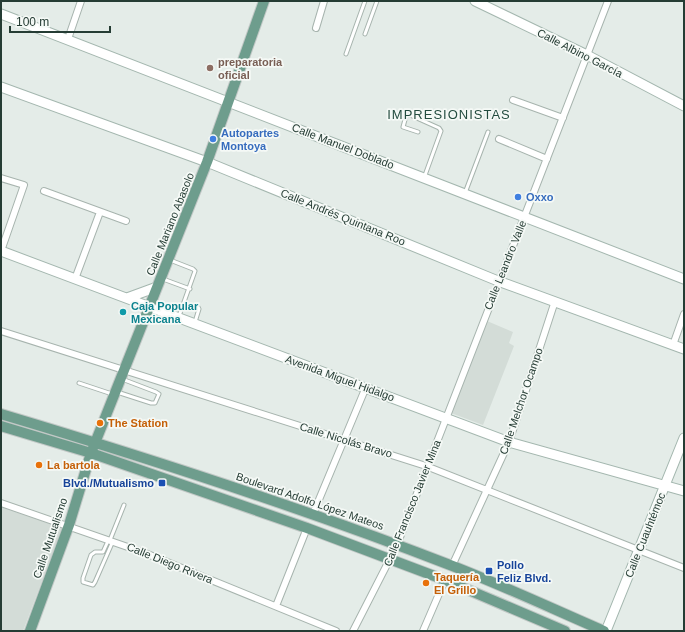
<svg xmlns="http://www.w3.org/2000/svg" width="685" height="632" viewBox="0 0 685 632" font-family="Arial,sans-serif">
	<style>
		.built { fill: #d3dcd7 }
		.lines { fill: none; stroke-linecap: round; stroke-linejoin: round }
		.lane-casing { stroke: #a7b4ae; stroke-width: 5 }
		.street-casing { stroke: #a7b4ae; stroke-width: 8 }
		.secondary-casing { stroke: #a4b7af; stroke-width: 11 }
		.primary-casing { stroke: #c2c8c6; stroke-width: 12 }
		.lane { stroke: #fff; stroke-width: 3 }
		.street { stroke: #fff; stroke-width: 6 }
		.secondary { stroke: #fff; stroke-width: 9 }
		.primary { stroke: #6e9d8d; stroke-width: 10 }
		.education-dot { fill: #8d6e63; stroke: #f5f9f6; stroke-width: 1.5 }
		.shop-dot { fill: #3f7fe0; stroke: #f5f9f6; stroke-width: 1.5 }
		.culture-dot { fill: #0f9aa8; stroke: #f5f9f6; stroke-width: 1.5 }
		.food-dot { fill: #e8710a; stroke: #f5f9f6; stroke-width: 1.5 }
		.transit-dot { fill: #1a4fb4; stroke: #f5f9f6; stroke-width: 1.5 }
		.labels { text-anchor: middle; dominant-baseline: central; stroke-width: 3.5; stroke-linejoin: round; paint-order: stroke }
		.street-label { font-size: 11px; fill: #253c34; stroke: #f5f9f6 }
		.education-label { font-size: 11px; font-weight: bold; fill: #785e54; stroke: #f5f9f6; text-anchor: start }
		.shop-label { font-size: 11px; font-weight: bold; fill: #366cbe; stroke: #f5f9f6; text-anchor: start }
		.culture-label { font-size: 11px; font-weight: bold; fill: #0d838f; stroke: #f5f9f6; text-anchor: start }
		.food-label { font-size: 11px; font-weight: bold; fill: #c56008; stroke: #f5f9f6; text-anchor: start }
		.transit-label { font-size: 11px; font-weight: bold; fill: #164399; stroke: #f5f9f6; text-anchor: end }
		.quarter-label { font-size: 13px; letter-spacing: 1px; fill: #234c3f; stroke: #f5f9f6 }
	</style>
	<rect width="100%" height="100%" fill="#e4ece8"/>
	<path class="built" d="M 487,321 L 513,332 L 509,343 L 514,346 L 483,425 L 451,413 Z
		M 1,507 L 62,528 L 23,631 L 1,631 Z"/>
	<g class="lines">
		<g class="lane-casing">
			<path id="lane" d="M 365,34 L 377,1
				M 346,54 L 365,1
				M 418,132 L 403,127 L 406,116 L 410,115 L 439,128 L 441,131 L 424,178
				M 465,193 L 488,132
				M 170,260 L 193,269 L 195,271 L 179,316
				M 163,279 L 190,289
				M 195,322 L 199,309 L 198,307
				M 79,383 L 112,394
				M 117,392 L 151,403 L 155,403 L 159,394 L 156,392 L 122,379
				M 110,540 L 124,505
				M 108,541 L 103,552 L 95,552 L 91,555 L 83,578 L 83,582 L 93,585 L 95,582 L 113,541"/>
		</g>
		<g class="street-casing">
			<path id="street" d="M 316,28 L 324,1
				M 68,39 L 81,1
				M 513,100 L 563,118
				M 499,139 L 547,159
				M 1,178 L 24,185 L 1,251
				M 44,191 L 126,221
				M 75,279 L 100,212
				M 1,331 L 426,466 L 684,568
				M 673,345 L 684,314
				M 1,503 L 145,553 L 336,631
				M 313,514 L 366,387
				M 452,566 L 509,442 L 555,301
				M 276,606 L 307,528
				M 353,631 L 397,545 L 608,1
				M 423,631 L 445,580"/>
		</g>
		<g class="secondary-casing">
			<path id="secondary" d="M 475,1 L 587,55 L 684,106
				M 1,14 L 684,279
				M 1,87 L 207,162 L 498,281 L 684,349
				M 1,251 L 509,442 L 684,491
				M 127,298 L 157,287
				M 606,631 L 684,438"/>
		</g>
		<g class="primary-casing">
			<path id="primary" d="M 1,414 C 152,459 303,508 450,565 C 502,585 553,609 604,631
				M 1,426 L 91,453 L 307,528 L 445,580 L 565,631
				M 30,631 L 69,525 L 91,453 L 207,162 L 264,1"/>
		</g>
		<use href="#lane" class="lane"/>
		<use href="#street" class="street"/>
		<use href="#secondary" class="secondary"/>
		<use href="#primary" class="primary"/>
	</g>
	<circle class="education-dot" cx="210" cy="68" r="4"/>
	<g class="shop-dot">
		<circle cx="213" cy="139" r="4"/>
		<circle cx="518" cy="197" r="4"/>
	</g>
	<circle class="culture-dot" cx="123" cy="312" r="4"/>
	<g class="food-dot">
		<circle cx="100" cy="423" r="4"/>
		<circle cx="39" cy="465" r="4"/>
		<circle cx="426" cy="583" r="4"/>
	</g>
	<g class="transit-dot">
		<rect x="158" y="479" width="8" height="8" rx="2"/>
		<rect x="485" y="567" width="8" height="8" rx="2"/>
	</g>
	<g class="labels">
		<g class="street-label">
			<text transform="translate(580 53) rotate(27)">Calle Albino García</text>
			<text transform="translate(343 146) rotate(21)">Calle Manuel Doblado</text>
			<text transform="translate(343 217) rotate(22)">Calle Andrés Quintana Roo</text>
			<text transform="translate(170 224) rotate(-68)">Calle Mariano Abasolo</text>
			<text transform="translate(505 265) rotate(-68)">Calle Leandro Valle</text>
			<text transform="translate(340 378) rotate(20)">Avenida Miguel Hidalgo</text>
			<text transform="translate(521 401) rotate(-71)">Calle Melchor Ocampo</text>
			<text transform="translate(346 440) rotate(17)">Calle Nicolás Bravo</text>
			<text transform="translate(310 501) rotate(19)">Boulevard Adolfo López Mateos</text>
			<text transform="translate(412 503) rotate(-68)">Calle Francisco Javier Mina</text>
			<text transform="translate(645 535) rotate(-68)">Calle Cuauhtémoc</text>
			<text transform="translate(50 538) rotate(-71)">Calle Mutualismo</text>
			<text transform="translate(170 563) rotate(22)">Calle Diego Rivera</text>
		</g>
		<g class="education-label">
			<text x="218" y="62">preparatoria<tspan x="218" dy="13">oficial</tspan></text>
		</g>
		<g class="shop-label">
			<text x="221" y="133">Autopartes<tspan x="221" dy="13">Montoya</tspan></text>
			<text x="526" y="197">Oxxo</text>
		</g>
		<g class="culture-label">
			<text x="131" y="306">Caja Popular<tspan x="131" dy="13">Mexicana</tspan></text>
		</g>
		<g class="food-label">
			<text x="108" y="423">The Station</text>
			<text x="47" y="465">La bartola</text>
			<text x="434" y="577">Taquería<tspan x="434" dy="13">El Grillo</tspan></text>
		</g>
		<g class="transit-label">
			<text x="154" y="483">Blvd./Mutualismo</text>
			<text x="497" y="565" text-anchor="start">Pollo<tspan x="497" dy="13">Feliz Blvd.</tspan></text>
		</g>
		<g class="quarter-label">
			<text x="449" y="114">IMPRESIONISTAS</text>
		</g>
	</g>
	<rect width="685" height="632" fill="none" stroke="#253c34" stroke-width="4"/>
	<path d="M10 26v6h100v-6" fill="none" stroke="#253c34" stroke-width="2"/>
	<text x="16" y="26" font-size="12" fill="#253c34" stroke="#f5f9f6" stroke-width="3" paint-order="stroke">100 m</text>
</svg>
